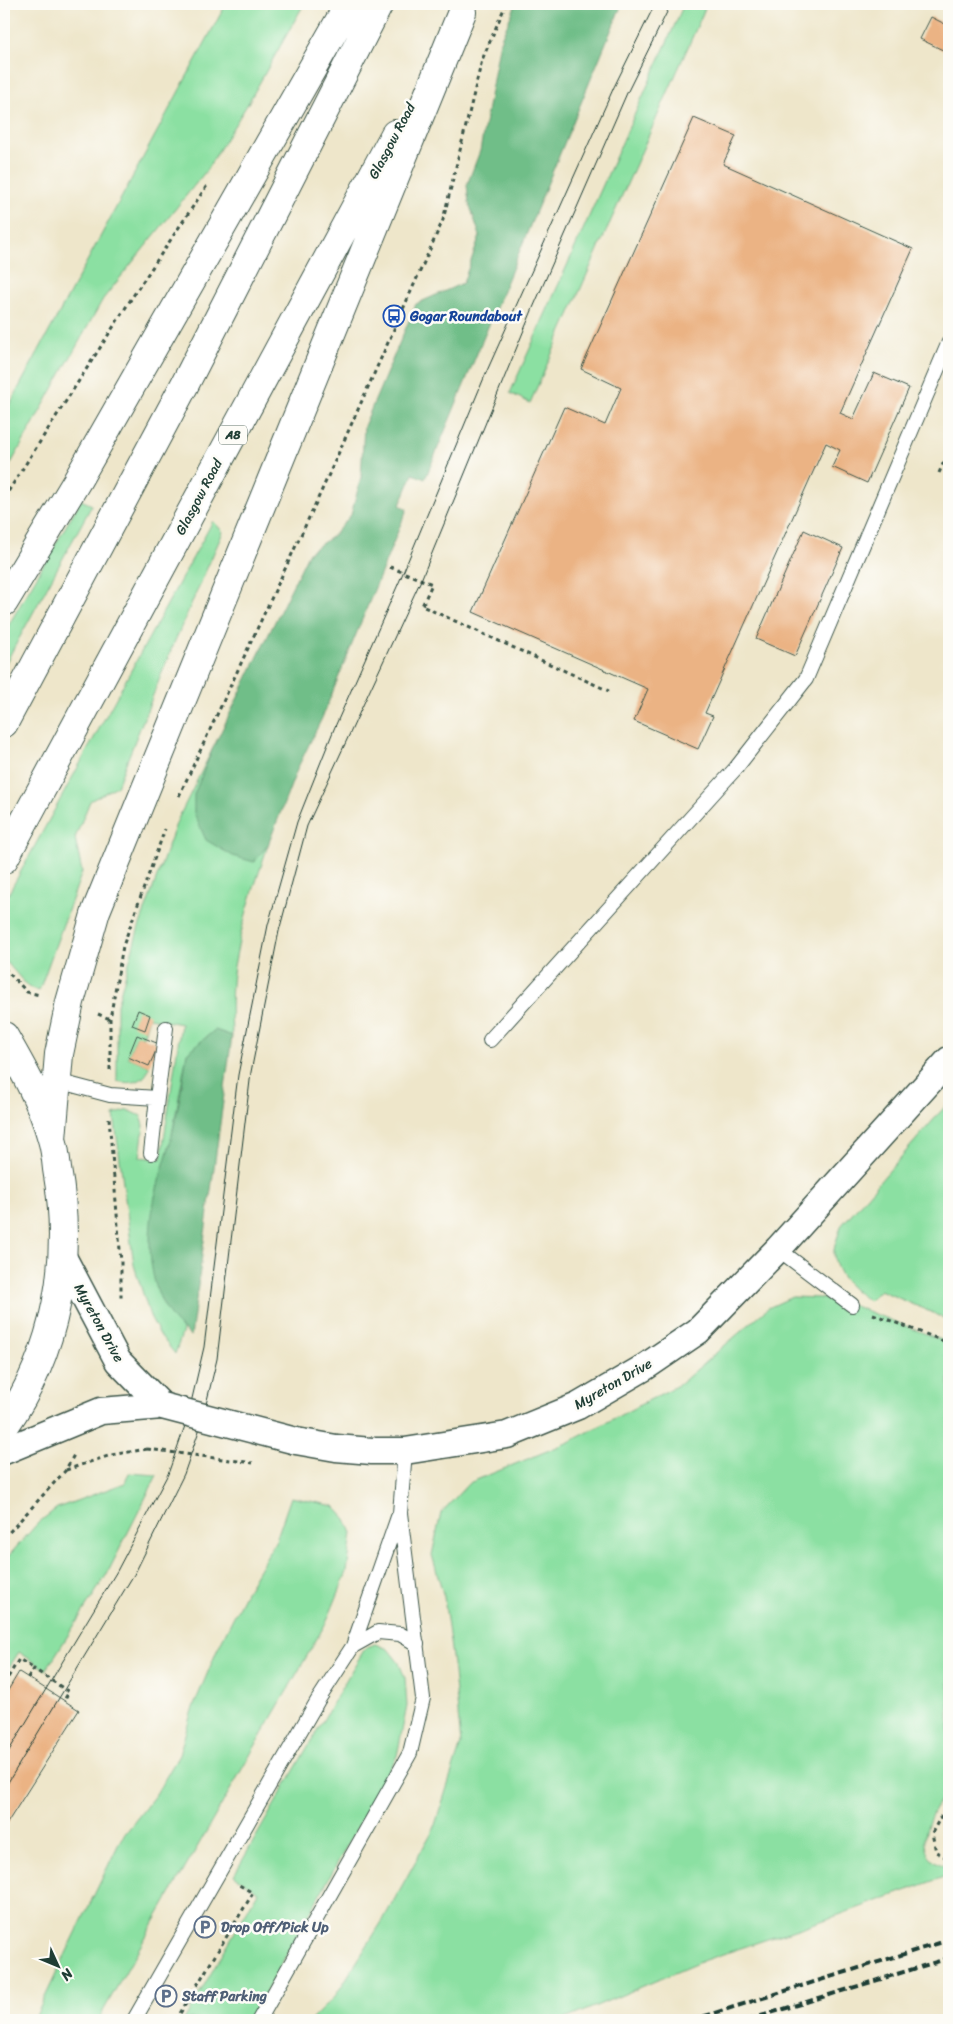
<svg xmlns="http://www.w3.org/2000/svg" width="953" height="2024" viewBox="0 0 953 2024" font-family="Sriracha,sans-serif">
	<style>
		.green { fill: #8be0a2; stroke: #558e6b }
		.forest { fill: #70be88; stroke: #487e5e }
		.building { fill: #ebb384 }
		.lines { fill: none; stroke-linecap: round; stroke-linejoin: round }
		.lane-casing { stroke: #3e564a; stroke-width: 16 }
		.street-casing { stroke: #3e564a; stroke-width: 29 }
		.primary-casing { stroke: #3e564a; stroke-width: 30 }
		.path { stroke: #3e564a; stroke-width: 3; stroke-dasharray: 4 4; stroke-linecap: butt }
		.lane { stroke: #fff; stroke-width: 14 }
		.street { stroke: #fff; stroke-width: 26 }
		.primary { stroke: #fff; stroke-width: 28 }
		.tram { stroke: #1f3d34; stroke-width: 1 }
		.rail { stroke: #1f3d34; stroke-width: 4; stroke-dasharray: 8 4; stroke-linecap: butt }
		.street-bridge-casing { stroke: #3e564a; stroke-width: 29; stroke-linecap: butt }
		.path-bridge { stroke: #3e564a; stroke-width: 3; stroke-dasharray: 4 4; stroke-linecap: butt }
		.street-bridge { stroke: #fff; stroke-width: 26 }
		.labels { text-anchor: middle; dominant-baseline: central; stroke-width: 5; stroke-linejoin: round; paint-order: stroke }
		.shield { fill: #fdfcf7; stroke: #62766e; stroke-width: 1 }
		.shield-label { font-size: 12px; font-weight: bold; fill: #1f3d34 }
		.street-label { font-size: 14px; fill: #1f3d34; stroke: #fdfcf7 }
		.transit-label { font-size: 14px; font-weight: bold; fill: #164399; stroke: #fdfcf7; text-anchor: start }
		.service-label { font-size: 14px; font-weight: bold; fill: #4e5e75; stroke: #fdfcf7; text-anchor: start }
	</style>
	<rect width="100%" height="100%" fill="#fdfcf7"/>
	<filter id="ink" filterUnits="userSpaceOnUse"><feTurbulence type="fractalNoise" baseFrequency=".02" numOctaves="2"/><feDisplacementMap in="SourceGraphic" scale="10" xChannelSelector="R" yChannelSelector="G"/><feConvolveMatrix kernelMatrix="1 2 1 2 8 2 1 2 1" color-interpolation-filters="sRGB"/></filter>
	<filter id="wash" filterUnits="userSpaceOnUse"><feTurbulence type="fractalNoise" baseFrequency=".0096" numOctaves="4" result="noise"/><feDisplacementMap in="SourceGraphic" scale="20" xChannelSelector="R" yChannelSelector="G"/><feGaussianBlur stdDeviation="1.12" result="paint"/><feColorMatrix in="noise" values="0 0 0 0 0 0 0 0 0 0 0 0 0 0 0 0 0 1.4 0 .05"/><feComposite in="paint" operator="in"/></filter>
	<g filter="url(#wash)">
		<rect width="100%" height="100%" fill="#eee6ca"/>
		<path class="green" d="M 226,4 L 304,4 L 247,105 L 206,171 L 103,299 L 4,476 L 4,415 Z
			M 684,4 L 707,4 L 530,403 L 510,393 Z
			M 81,500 L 92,505 L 4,666 L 4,633 Z
			M 213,521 L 223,532 L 171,650 L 117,786 L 90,801 L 75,838 L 82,872 L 39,991 L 28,987 L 4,959 L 4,902 Z
			M 213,748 L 194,795 L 254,862 L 268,845 C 256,882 243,918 236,956 C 230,983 231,1009 232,1036 L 215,1030 L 187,1053 L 171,1140 L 155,1197 L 165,1307 L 183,1331 L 175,1354 L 160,1335 L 150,1316 L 134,1265 L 114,1115 L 128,1110 L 141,1116 L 144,1125 L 140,1157 L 161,1159 L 181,1024 L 149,1018 L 143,1037 L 137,1035 L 128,1057 L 149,1066 C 147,1082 131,1085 117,1081 L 117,1005 L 138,930 L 177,821 Z
			M 949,1102 L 949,1320 L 880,1290 L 869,1301 C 852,1289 833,1274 834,1250 C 835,1243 839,1234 841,1226 Z
			M 792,1297 L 819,1298 L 852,1305 L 949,1343 L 949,1788 C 931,1811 905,1856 949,1867 L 949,1875 L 836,1916 L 705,1960 L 563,2020 L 311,2020 L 336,1995 L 383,1920 L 434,1828 L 461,1744 L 454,1672 L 444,1597 L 432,1555 L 441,1513 L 469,1483 L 569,1442 L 680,1384 L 768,1308 Z
			M 129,1473 L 157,1475 L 107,1574 L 46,1670 L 19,1652 L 4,1675 L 4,1561 L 38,1523 L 57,1508 L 125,1483 Z
			M 291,1497 L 334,1506 L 346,1519 L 352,1533 L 347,1572 L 327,1621 L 98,2020 L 34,2020 L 121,1839 L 156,1794 L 179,1755 L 192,1710 L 218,1648 L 247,1590 L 276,1540 Z
			M 375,1644 L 388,1649 L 399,1663 L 405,1678 L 407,1706 L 397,1756 L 250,2020 L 184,2020 L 258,1892 L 234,1875 L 353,1668 L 366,1647 Z"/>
		<path class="forest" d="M 516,4 L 622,4 L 425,479 L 413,474 L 400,505 L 407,509 L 322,718 L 298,767 L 268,845 L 254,862 L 233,856 L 206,840 L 194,813 L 194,795 L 213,748 L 309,552 L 333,536 L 351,515 L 361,478 L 364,426 L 416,304 L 463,283 L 480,236 L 469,203 L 467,185 L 480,151 L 500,41 Z
			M 215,1030 L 232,1036 L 191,1336 C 147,1306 145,1244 155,1197 C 159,1177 167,1158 171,1139 C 178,1110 183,1081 187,1053 Z"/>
		<g id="blocks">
			<path class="building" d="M 931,17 L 949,26 L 949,53 L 920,39 Z
				M 694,118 L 736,136 L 723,164 L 913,249 L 840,413 L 853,419 L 874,373 L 909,388 L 867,483 L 832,467 L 840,450 L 826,443 L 705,713 L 713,716 L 698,749 L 634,721 L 648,689 L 473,612 L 564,407 L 605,425 L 621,388 L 581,369 Z
				M 804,530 L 843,548 L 795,656 L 756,639 Z
				M 138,1010 L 150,1015 L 145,1030 L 132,1025 Z
				M 137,1035 L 159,1044 L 149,1066 L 128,1057 Z
				M 19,1672 L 79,1710 L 4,1828 L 4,1697 Z"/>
		</g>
	</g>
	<g filter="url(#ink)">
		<use href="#blocks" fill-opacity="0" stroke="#3e564a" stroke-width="1"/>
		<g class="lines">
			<g class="lane-casing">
				<path id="lane" d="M 490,1040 L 736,768 L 806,679 L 949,342
					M 57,1081 L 110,1095 L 157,1098 L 166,1028
					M 151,1153 L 157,1098
					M 778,1249 L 852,1305
					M 353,1646 L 378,1632 L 400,1634 L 417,1644
					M 134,2020 L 318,1700 L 353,1646 L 398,1517
					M 259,2020 L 410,1753 L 423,1698 L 400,1513 L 405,1451"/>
			</g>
			<g class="street-casing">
				<path id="street" d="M 63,1257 L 118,1361 L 162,1406
					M 296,1441 L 336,1448 L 372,1451 L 405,1451 L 507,1435 L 578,1406 L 645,1367 L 698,1331 L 778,1249 L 949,1060
					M 4,1451 L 101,1411 L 162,1406"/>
			</g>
			<g class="primary-casing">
				<path id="primary" d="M 4,602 L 77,481 L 349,4
					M 4,723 L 185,384 L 379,4
					M 4,859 L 395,134
					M 4,1036 C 23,1069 42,1102 52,1139 C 55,1149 56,1159 57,1169 C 73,1259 57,1352 4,1427
					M 52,1139 L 59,1054 L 70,1002 L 96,911 L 462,12"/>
			</g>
			<path class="path" d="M 939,473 L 949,450
				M 4,498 L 135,293 L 208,184
				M 390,567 L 432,584 L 422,606 L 609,691
				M 179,796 L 321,492 L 443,220 L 482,60 L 506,4
				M 4,968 L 27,992 L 40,995
				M 98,1014 L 110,1019
				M 110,1070 L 110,1019 L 123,946 L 165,829
				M 109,1118 L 121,1262 L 121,1299
				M 873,1314 L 949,1343
				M 66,1470 L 111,1455 L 147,1449
				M 4,1538 L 65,1471 L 74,1455
				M 28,1678 L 34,1669 L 69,1692 L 64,1700
				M 4,1684 L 19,1659 L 34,1669
				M 949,1801 L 932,1833 L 936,1852 L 949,1859
				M 176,2020 L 253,1893 L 239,1885"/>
			<use href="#lane" class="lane"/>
			<use href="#street" class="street"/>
			<use href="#primary" class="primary"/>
			<path class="tram" d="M 4,1759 L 117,1571 L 168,1474 L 187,1420 L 204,1347 L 238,1075 L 268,925 L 297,822 L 334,729 L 400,580 L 486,373 L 614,87 L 655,4
				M 4,1789 L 136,1571 L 184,1474 L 201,1425 L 217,1359 L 251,1072 L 279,931 L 307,826 L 421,580 L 533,308 L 627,93 L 671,4"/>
			<path class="rail" d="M 692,2020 L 949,1940
				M 748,2020 L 949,1958"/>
			<g class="street-bridge-casing">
				<path id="street-bridge" d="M 162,1406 L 296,1441"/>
			</g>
			<path class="path-bridge" d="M 147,1449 L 253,1463"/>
			<use href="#street-bridge" class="street-bridge"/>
		</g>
	</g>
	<defs>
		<g id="bus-ring" transform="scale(1.125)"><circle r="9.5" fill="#fdfcf7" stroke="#1a4fb4" stroke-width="1.5"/><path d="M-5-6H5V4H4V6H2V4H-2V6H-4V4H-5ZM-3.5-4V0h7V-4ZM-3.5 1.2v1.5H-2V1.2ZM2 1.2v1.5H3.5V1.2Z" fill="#1a4fb4"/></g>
		<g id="parking-ring" transform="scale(1.125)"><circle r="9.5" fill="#fdfcf7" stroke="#5c6f8a" stroke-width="1.5"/><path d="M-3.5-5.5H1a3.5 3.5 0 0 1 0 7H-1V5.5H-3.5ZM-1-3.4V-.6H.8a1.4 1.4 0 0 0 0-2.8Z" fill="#5c6f8a"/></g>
	</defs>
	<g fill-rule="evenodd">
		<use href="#bus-ring" x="394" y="316"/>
		<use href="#parking-ring" x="205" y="1927"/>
		<use href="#parking-ring" x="166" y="1996"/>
	</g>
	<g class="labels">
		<rect class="shield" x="219" y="425.5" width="28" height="19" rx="4"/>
		<g class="shield-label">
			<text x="233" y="435">A8</text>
		</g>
		<g class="street-label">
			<text transform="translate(392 141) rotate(-62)">Glasgow Road</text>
			<text transform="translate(199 497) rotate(-62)">Glasgow Road</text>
			<text transform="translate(99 1323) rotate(61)">Myreton Drive</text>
			<text transform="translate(613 1384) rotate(-30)">Myreton Drive</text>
		</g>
		<g class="transit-label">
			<text x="410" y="316">Gogar Roundabout</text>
		</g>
		<g class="service-label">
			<text x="221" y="1927">Drop Off/Pick Up</text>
			<text x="182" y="1996">Staff Parking</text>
		</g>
	</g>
	<rect width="953" height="2024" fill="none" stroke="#fdfcf7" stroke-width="20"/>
	<g transform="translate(58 1966) rotate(134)" stroke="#fdfcf7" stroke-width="4" paint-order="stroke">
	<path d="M0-4L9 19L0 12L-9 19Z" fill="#1f3d34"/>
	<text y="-8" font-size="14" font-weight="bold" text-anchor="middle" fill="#1f3d34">N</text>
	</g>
</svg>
